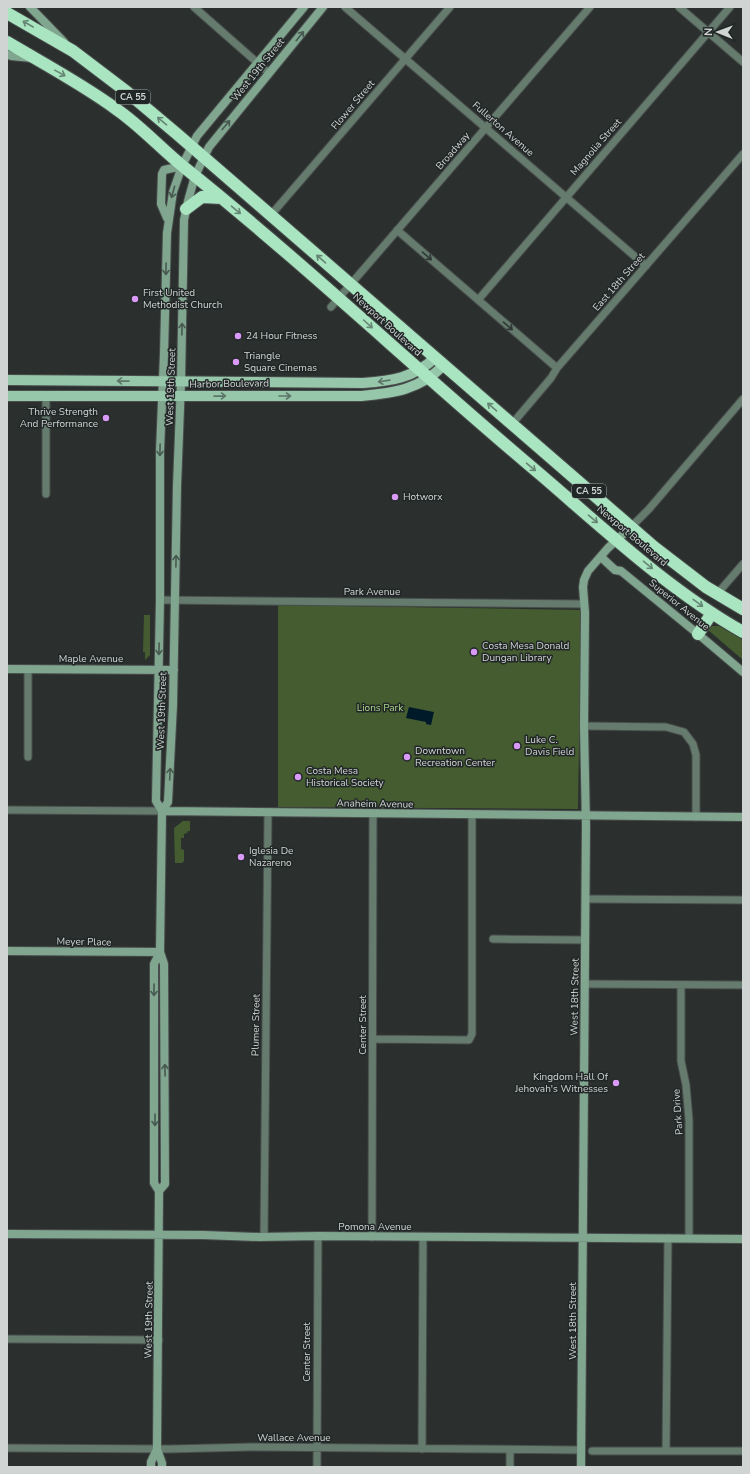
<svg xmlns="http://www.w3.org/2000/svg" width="750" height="1474" viewBox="0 0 750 1474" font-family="'Nunito Sans',sans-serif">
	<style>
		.green { fill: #445c30 }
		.water { fill: #001a2a }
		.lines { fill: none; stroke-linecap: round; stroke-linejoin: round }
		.street-casing { stroke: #494e4d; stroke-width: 9 }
		.secondary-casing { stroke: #494e4d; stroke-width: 10 }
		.primary-casing { stroke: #494e4d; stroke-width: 12 }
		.highway-casing { stroke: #494e4d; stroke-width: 14 }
		.street { stroke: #647b6d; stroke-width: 7 }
		.secondary { stroke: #80a68f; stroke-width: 8 }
		.primary { stroke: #96c7aa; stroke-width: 10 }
		.highway { stroke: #aae5c2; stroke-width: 12 }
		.oneway { stroke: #668674 }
		.oneway2 { stroke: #475950 }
		.oneway3 { stroke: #2e3734 }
		.oneway4 { stroke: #5c7668 }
		.poi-dot { fill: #d99af7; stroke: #212626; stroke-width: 1.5 }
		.labels { text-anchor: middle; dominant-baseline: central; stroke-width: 3; stroke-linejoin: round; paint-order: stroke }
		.shield { fill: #212626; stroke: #9ca09f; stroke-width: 1 }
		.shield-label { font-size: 9px; font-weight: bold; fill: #d0d4d3 }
		.street-label { font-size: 10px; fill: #d0d4d3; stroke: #212626 }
		.poi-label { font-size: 10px; fill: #d0d4d3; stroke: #212626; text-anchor: start }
		.park-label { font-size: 10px; fill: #aed78c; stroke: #212626 }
	</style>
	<rect width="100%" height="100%" fill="#2b302f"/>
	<path class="green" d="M 278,605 L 581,610 L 578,809 L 278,807 Z
		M 144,615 L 150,615 L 150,655 L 145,660 L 145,652 L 143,652 Z
		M 712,626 L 719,626 L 743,640 L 743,660 L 708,630 Z
		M 183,821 L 190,821 L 190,831 L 188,831 L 187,833 L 184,834 L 184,838 L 181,838 L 181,849 L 184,850 L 184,861 L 182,863 L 175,863 L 174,828 Z"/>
	<path class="water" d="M 409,707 L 434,712 L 431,725 L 426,724 L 426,722 L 406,718 Z"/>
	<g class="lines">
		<g class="street-casing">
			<path id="street" d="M 194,7 L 269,73
				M 345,7 L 646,266
				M 679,7 L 743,62
				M 270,216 L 450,7
				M 397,230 L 557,368
				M 478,300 L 730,7
				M 331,307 L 590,7
				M 512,424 L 551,378 L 557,368 L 743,154
				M 46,494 L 46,396
				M 631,527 L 649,509 L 743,399
				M 717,594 L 743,564
				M 160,600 L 584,604
				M 584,726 L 666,727 L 684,732 L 693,744 L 696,755 L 696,817
				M 28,757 L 28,669
				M 7,810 L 162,811
				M 586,899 L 743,900
				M 493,939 L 585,940
				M 585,984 L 743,985
				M 681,985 L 681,1061 L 686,1085 L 689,1120 L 689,1238
				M 373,1039 L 469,1040 L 472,1034 L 472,815
				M 264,1237 L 268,813
				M 372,1237 L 373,814
				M 7,1339 L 159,1340
				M 7,1448 L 170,1449 L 251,1447 L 581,1450
				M 422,1449 L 423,1237
				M 510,1450 L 510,1467
				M 592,1451 L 743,1451
				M 666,1451 L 668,1238
				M 317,1467 L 318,1236"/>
		</g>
		<g class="secondary-casing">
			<path id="secondary" d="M 30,7 L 64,42
				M 7,54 L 11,56 L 32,58
				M 167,218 L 161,204 L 162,174 L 164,170 L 182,166
				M 601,557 L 615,570 L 621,571 L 698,634 L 743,672
				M 7,669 L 174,670
				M 162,811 L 168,802 L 173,705 L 177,486 L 181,382 L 184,220 L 188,201 L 195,176 L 209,147 L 323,7
				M 162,811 L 743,817
				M 7,951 L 160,952
				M 160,952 L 154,964 L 154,1183 L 159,1191 L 157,1449 L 162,1463 L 162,1467
				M 159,1191 L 165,1184 L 164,964 L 160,952 L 162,811 L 156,801 L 160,600 L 160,451 L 164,354 L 167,233 L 173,192 L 182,166 L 197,136 L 304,7
				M 7,1234 L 203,1235 L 259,1237 L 318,1236 L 743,1239
				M 151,1467 L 151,1462 L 157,1449
				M 581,1467 L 586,826 L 584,726 L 585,613 L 583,587 L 584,580 L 588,571 L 608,548 L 631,527"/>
		</g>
		<g class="primary-casing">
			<path id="primary" d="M 7,380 L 363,383 C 392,381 413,378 435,358
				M 7,396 L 361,396 C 394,393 419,390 444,365"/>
		</g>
		<g class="highway-casing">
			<path id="highway" d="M 7,13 L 73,51 L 127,92 L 177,134 L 654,547 L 706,587 L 743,609
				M 7,42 C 44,64 82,84 116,109 C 141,126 161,149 185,168 C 307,266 421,374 541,475 C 604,529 670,591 743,632
				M 186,209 L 202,197 L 222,198
				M 698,634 L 712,613"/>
		</g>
		<use href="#street" class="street"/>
		<use href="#secondary" class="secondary"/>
		<use href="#primary" class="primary"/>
		<use href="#highway" class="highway"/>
	</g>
	<defs><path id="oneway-shaft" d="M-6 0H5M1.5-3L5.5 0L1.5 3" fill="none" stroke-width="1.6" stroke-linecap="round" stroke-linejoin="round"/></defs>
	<g class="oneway">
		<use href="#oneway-shaft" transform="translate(28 24) rotate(-150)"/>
		<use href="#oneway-shaft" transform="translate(60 73) rotate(29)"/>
		<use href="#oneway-shaft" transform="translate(162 121) rotate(-140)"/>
		<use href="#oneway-shaft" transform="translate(236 210) rotate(40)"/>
		<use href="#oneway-shaft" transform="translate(321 259) rotate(-139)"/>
		<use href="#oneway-shaft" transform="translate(368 324) rotate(42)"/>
		<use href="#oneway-shaft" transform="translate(492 407) rotate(-139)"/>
		<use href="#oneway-shaft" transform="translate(531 467) rotate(40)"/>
		<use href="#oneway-shaft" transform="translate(593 519) rotate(40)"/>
		<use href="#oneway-shaft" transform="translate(648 565) rotate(39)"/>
		<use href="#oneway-shaft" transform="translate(698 603) rotate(36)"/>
	</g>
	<g class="oneway2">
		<use href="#oneway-shaft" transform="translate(300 36) rotate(-51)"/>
		<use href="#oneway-shaft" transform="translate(226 125) rotate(-50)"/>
		<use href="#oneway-shaft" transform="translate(173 192) rotate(106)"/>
		<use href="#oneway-shaft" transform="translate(166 269) rotate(91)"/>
		<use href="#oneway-shaft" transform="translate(182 329) rotate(-89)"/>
		<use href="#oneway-shaft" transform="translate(160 450) rotate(91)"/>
		<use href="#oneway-shaft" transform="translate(176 561) rotate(-89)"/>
		<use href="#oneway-shaft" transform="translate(159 649) rotate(91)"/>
		<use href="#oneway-shaft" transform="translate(170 774) rotate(-87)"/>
		<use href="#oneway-shaft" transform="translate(154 990) rotate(90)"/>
		<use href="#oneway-shaft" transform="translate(165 1070) rotate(-91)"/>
		<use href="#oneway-shaft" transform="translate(155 1120) rotate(90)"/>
	</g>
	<g class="oneway3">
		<use href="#oneway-shaft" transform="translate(427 256) rotate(41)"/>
		<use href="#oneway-shaft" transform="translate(508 326) rotate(41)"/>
	</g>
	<g class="oneway4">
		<use href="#oneway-shaft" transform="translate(123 381) rotate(-179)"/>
		<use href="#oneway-shaft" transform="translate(384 381) rotate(172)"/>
		<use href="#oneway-shaft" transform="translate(220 396) rotate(-1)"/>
		<use href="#oneway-shaft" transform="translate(285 396)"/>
	</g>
	<g class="poi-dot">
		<circle cx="135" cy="299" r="4"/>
		<circle cx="238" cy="336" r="4"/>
		<circle cx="236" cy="362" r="4"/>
		<circle cx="106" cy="418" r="4"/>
		<circle cx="395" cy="497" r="4"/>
		<circle cx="474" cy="652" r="4"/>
		<circle cx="517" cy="746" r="4"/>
		<circle cx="407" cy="757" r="4"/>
		<circle cx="298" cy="777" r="4"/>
		<circle cx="241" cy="857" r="4"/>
		<circle cx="616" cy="1083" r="4"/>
	</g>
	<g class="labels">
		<g class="shield">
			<rect x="116" y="90" width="34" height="14" rx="3"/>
			<rect x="572" y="484" width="34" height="14" rx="3"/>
		</g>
		<g class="shield-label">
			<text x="133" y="97">CA 55</text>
			<text x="589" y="491">CA 55</text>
		</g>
		<g class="street-label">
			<text transform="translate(258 70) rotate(-51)">West 19th Street</text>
			<text transform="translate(353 105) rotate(-50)">Flower Street</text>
			<text transform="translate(503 129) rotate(41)">Fullerton Avenue</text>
			<text transform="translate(596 147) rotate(-49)">Magnolia Street</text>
			<text transform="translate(453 151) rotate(-49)">Broadway</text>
			<text transform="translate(619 282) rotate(-49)">East 18th Street</text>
			<text transform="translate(387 325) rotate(42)">Newport Boulevard</text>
			<text transform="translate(229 384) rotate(-1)">Harbor Boulevard</text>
			<text transform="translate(171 387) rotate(-88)">West 19th Street</text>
			<text transform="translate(632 536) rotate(40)">Newport Boulevard</text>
			<text x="372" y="592">Park Avenue</text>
			<text transform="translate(679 605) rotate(39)">Superior Avenue</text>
			<text x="91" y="659">Maple Avenue</text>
			<text transform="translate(162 711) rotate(-88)">West 19th Street</text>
			<text transform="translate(375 804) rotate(1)">Anaheim Avenue</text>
			<text transform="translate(84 942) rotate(1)">Meyer Place</text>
			<text transform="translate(575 997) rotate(-89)">West 18th Street</text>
			<text transform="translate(256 1025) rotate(-89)">Plumer Street</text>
			<text transform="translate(363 1025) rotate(-90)">Center Street</text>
			<text transform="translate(678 1112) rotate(-94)">Park Drive</text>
			<text x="375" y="1227">Pomona Avenue</text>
			<text transform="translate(149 1320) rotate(-89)">West 19th Street</text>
			<text transform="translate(573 1321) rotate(-90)">West 18th Street</text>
			<text transform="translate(307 1352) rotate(-90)">Center Street</text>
			<text x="294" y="1438">Wallace Avenue</text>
		</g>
		<g class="poi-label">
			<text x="143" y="293">First United<tspan x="143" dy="12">Methodist Church</tspan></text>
			<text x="246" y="336">24 Hour Fitness</text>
			<text x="244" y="356">Triangle<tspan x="244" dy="12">Square Cinemas</tspan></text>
			<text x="98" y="412" text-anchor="end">Thrive Strength<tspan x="98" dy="12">And Performance</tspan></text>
			<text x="403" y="497">Hotworx</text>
			<text x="482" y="646">Costa Mesa Donald<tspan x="482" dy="12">Dungan Library</tspan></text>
			<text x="525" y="740">Luke C.<tspan x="525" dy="12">Davis Field</tspan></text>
			<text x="415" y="751">Downtown<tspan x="415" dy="12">Recreation Center</tspan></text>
			<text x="306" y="771">Costa Mesa<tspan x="306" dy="12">Historical Society</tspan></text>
			<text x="249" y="851">Iglesia De<tspan x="249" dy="12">Nazareno</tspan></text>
			<text x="608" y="1077" text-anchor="end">Kingdom Hall Of<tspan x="608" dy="12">Jehovah's Witnesses</tspan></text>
		</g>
		<g class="park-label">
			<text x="380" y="708">Lions Park</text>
		</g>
	</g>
	<rect width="750" height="1474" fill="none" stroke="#d0d4d3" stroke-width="16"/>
	<g transform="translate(718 32) rotate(271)" stroke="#212626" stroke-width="3" paint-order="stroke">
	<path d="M0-3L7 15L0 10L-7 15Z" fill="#d0d4d3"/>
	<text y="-6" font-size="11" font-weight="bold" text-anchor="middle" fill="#d0d4d3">N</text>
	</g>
</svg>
